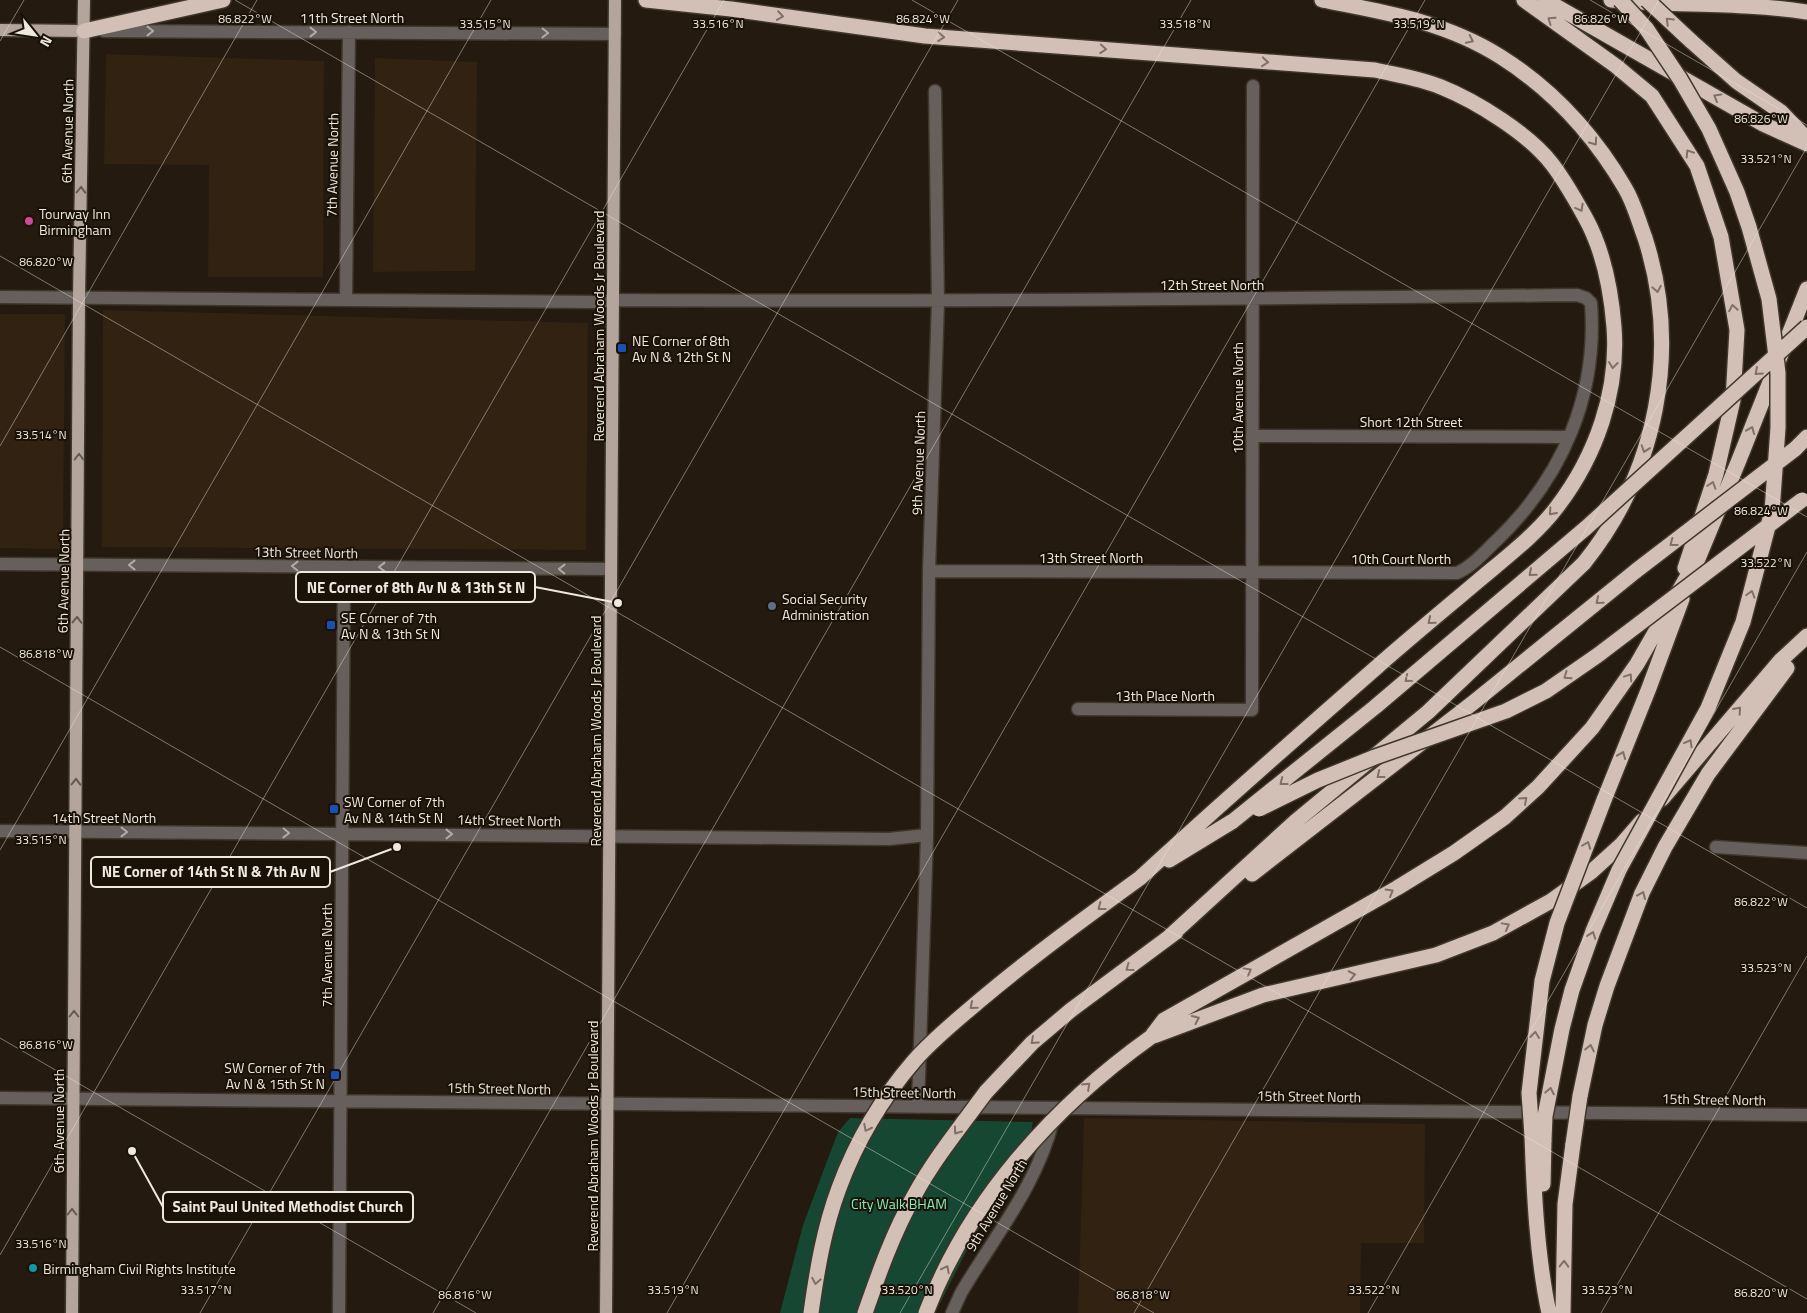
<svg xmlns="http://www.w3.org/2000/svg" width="1807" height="1313" viewBox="0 0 1807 1313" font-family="'Titillium Web',sans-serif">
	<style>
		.built { fill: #312212 }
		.green { fill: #154732 }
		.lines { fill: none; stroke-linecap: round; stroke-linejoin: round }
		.minor-casing { stroke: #40372c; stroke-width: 15 }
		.major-casing { stroke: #40372c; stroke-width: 15 }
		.highway-casing { stroke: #40372c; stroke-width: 18 }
		.minor { stroke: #675f5c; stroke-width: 12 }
		.major { stroke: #b3a49c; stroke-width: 12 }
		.highway { stroke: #d2bfb6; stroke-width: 15 }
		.highway-bridge-casing { stroke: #40372c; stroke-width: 18; stroke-linecap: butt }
		.highway-bridge { stroke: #d2bfb6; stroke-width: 15 }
		.oneway { stroke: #7f7167 }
		.oneway2 { stroke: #b2aaa5 }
		.oneway3 { stroke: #665a52 }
		.ticks { fill: none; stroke: #efe8e1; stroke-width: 1; stroke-opacity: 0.45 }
		.hotel-dot { fill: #d1479c; stroke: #1a1107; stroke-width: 2 }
		.transit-dot { fill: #1a4fb4; stroke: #1a1107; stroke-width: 2 }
		.service-dot { fill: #5c6f8a; stroke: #1a1107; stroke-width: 2 }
		.culture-dot { fill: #0f9aa8; stroke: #1a1107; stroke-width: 2 }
		.labels { text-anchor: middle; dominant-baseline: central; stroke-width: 4; stroke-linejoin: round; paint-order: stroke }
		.street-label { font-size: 14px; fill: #efe8e1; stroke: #1a1107 }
		.poi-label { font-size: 14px; fill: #efe8e1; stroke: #1a1107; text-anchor: start }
		.park-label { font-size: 14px; fill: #84edbb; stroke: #1a1107 }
		.ticks-label { font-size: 12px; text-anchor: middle; fill: #efe8e1; stroke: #1a1107; stroke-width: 4; stroke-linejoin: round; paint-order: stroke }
		.leader { fill: none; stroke: #efe8e1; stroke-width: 2 }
		.callout-dot { fill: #efe8e1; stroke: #1a1107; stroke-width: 2 }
		.callout { fill: #1a1107; stroke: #efe8e1; stroke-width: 2 }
		.callout-label { font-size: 15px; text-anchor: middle; font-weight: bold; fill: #efe8e1 }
	</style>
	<rect width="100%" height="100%" fill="#241a0f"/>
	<path class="built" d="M 106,54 L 324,61 L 323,277 L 208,277 L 209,165 L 104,164 Z
		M 375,58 L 477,62 L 475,271 L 373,272 Z
		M 103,310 L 588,323 L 586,550 L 102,547 Z
		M 0,314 L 65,314 L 63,549 L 0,548 Z
		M 1084,1118 L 1425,1124 L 1424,1243 L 1361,1243 L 1360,1313 L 1078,1313 Z"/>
	<path class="green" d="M 850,1118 L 1033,1122 L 1027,1153 L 995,1200 L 971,1242 L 935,1313 L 780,1313 L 803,1225 L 838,1132 Z"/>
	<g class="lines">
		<g class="minor-casing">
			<path id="minor" d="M 104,31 L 615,34
				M 0,297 L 595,302 L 613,300 C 934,302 1256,299 1577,295 L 1586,298 L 1591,303 C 1598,394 1563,476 1498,539 C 1485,551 1473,566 1457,573 L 929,571
				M 346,298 L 349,32
				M 1252,436 L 1569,437
				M 0,564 L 611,569
				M 1078,709 L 1252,710 L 1253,86
				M 0,831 L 889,839 L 927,835
				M 1716,847 L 1807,853
				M 0,1098 L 1807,1115
				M 918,1107 L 927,835 L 929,571 L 938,301 L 935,91
				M 339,1313 L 344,567
				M 952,1313 L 961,1293 C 994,1237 1038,1184 1053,1120"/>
		</g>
		<g class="major-casing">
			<path id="major" d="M 0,30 L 84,31
				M 72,1313 L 79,297 L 84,0
				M 606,1313 L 615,0"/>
		</g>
		<g class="highway-casing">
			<path id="highway" d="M 646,0 L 731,9 L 925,36 L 1375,70 C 1397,75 1420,78 1441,87 C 1476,101 1529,134 1552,164 C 1565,181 1575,199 1585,217 C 1604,251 1611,289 1614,327 C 1619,391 1596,456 1557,507 C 1537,534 1504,559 1478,581 C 1445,609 1411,637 1378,666 C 1298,736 1218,806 1140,878
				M 1524,0 L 1616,66 L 1652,96 L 1697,166 L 1721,237 L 1737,330 L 1733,400 L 1716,474 L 1685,568
				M 1545,0 L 1763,124 L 1807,144
				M 1611,0 C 1676,6 1742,2 1807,12
				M 84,31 L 223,0
				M 1691,41 L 1736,81 L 1781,112 L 1807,139
				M 1795,449 L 1807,437
				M 1697,561 L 1739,460 L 1807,289
				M 1662,799 L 1780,661 L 1807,636
				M 1604,800 L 1649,688 L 1682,599
				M 1169,860 L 1233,821
				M 1252,874 L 1474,702 L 1637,570
				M 1168,938 L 1296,821 L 1428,712 L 1584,563 C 1657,472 1681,350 1645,238 C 1639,222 1634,203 1625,188 C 1594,135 1553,90 1501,57 C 1446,22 1385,12 1322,0
				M 1151,1037 L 1263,995 L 1436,955 L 1493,933 L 1551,901 L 1591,872 L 1622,844 L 1642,821
				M 1151,1037 L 1164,1020 L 1397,888 L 1454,853 L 1505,817 L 1538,787 L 1592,728 L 1637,664 L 1699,556
				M 986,1092 L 1032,1043 L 1071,1010 L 1176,932
				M 1580,1096 L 1595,1025 L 1607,986 L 1642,893 L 1665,847 L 1708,774 L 1787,668
				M 1532,1136 C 1534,1193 1537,1257 1549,1313
				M 1543,1184 L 1544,1140
				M 1563,1313 L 1565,1204 L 1573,1144"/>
		</g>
		<use href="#minor" class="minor"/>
		<use href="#major" class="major"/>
		<use href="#highway" class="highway"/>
		<g class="highway-bridge-casing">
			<path id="highway-bridge" d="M 1647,0 L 1691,41
				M 1637,570 L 1795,449
				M 1259,809 L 1318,780 L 1375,757 L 1506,711 L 1546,691 L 1598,655 L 1802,500
				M 1233,821 L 1375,707 L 1587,527 L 1807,327
				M 1532,1136 L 1529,1093 L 1542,981 L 1557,923 L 1604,800
				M 1544,1140 L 1545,1116 L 1562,1029 L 1572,990 L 1593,931 L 1619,870 L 1708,708 L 1743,622 L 1772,511 L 1778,428 L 1778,373 L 1769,299 L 1749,227 L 1737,192 L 1709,129 L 1680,79 L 1646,28 L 1620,0
				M 1573,1144 L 1580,1096
				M 811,1313 C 817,1270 824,1228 839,1188 C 856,1142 882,1098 914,1061 C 933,1039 956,1021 978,1002 C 1030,958 1085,918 1140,878
				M 865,1313 C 879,1273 893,1233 914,1196 C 934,1159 961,1126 986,1092
				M 926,1313 C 969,1200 1053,1107 1151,1037"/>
		</g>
		<use href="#highway-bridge" class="highway-bridge"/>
	</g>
	<defs><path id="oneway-chevron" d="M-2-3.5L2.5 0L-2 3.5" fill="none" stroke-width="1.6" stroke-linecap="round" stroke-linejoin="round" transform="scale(1.25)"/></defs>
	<g class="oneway">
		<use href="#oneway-chevron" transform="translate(780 16) rotate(8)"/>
		<use href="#oneway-chevron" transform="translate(1551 20) rotate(-145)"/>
		<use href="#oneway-chevron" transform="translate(1669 21) rotate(-136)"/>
		<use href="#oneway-chevron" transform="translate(941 37) rotate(4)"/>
		<use href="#oneway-chevron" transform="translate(1470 40) rotate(26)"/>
		<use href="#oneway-chevron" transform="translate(1103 49) rotate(4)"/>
		<use href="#oneway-chevron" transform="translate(1265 62) rotate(5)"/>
		<use href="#oneway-chevron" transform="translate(1717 97) rotate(-150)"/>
		<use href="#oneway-chevron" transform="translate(1594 142) rotate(55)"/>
		<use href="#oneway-chevron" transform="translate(1689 153) rotate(-123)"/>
		<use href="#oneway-chevron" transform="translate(1580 208) rotate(61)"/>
		<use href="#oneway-chevron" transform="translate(1657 289) rotate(80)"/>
		<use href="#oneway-chevron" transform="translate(1733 308) rotate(-100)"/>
		<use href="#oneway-chevron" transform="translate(1613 365) rotate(97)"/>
		<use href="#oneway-chevron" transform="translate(1758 372) rotate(138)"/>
		<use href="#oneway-chevron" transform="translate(1751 430) rotate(-68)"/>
		<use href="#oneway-chevron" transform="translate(1645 449) rotate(109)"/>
		<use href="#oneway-chevron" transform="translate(1712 485) rotate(-72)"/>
		<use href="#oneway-chevron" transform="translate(1552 512) rotate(132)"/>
		<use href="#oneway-chevron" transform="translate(1673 543) rotate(143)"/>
		<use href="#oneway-chevron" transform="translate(1532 573) rotate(139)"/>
		<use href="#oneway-chevron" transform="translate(1751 594) rotate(-74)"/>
		<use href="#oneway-chevron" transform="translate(1599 601) rotate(141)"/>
		<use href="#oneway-chevron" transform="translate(1431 621) rotate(140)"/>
		<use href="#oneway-chevron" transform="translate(1567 676) rotate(145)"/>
		<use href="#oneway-chevron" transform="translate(1629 677) rotate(-56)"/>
		<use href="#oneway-chevron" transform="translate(1408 679) rotate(140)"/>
		<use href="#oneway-chevron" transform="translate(1738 710) rotate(-49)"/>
		<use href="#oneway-chevron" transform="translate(1689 743) rotate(-61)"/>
		<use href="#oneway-chevron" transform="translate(1622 755) rotate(-68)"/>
		<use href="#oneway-chevron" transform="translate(1380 775) rotate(142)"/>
		<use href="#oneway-chevron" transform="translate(1283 782) rotate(142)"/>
		<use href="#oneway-chevron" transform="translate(1524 800) rotate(-42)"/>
		<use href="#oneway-chevron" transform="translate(1587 845) rotate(-69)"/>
		<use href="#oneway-chevron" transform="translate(1390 892) rotate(-30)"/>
		<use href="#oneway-chevron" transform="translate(1642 895) rotate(-67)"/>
		<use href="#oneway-chevron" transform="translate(1101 907) rotate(143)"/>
		<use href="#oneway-chevron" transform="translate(1506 926) rotate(-29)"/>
		<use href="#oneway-chevron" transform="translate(1592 935) rotate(-70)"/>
		<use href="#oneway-chevron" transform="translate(1129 968) rotate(144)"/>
		<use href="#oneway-chevron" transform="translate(1248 971) rotate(-29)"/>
		<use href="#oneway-chevron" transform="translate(1352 975) rotate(-12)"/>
		<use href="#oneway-chevron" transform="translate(973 1006) rotate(140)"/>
		<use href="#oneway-chevron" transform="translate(1196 1019) rotate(-24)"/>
		<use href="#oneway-chevron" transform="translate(1535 1035) rotate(-83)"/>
		<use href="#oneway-chevron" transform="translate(1034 1041) rotate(138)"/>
		<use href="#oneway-chevron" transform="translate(1590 1048) rotate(-78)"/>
		<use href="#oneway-chevron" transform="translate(1087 1086) rotate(-43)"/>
		<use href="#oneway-chevron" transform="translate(1550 1091) rotate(-79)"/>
		<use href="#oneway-chevron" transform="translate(867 1128) rotate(117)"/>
		<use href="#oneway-chevron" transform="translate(957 1131) rotate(126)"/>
		<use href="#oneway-chevron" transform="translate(1564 1264) rotate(-89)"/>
		<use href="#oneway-chevron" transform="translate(946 1269) rotate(-63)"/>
		<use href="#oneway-chevron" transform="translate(816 1281) rotate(100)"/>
	</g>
	<g class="oneway2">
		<use href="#oneway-chevron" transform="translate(150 31)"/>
		<use href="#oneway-chevron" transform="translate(313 32)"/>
		<use href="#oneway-chevron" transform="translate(545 33) rotate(1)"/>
		<use href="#oneway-chevron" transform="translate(132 565) rotate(-180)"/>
		<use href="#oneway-chevron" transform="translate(295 566) rotate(-179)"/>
		<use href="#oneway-chevron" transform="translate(382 567) rotate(-180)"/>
		<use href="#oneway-chevron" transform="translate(562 569) rotate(-179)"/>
		<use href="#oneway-chevron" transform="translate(124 832) rotate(1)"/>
		<use href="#oneway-chevron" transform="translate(286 833) rotate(1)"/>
		<use href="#oneway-chevron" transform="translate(449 834)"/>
	</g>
	<g class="oneway3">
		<use href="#oneway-chevron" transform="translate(81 190) rotate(-89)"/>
		<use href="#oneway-chevron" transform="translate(79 457) rotate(-90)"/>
		<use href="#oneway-chevron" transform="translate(77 620) rotate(-89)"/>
		<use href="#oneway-chevron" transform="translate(76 782) rotate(-89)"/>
		<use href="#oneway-chevron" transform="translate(74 1014) rotate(-90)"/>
		<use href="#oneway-chevron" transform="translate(72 1212) rotate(-90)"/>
	</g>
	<path class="ticks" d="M 235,0 L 1807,908M 912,0 L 1807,517M 1590,0 L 1807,125M 0,41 L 24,0M 0,256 L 1807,1299M 0,446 L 257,0M 0,647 L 1154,1313M 0,850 L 491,0M 0,1038 L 476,1313M 0,1255 L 724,0M 200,1313 L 958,0M 433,1313 L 1191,0M 667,1313 L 1425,0M 900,1313 L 1659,0M 1134,1313 L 1807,147M 1368,1313 L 1807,552M 1601,1313 L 1807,956"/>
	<circle class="hotel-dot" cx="29" cy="221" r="5"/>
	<g class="transit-dot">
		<rect x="617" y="343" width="10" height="10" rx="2.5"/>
		<rect x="326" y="620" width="10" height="10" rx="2.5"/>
		<rect x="329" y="804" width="10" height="10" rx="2.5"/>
		<rect x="330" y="1070" width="10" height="10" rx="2.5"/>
	</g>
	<circle class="service-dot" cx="772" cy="606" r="5"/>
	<circle class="culture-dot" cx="33" cy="1268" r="5"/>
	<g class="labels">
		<g class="street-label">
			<text x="352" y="17">11th Street North</text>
			<text transform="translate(67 131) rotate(-89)">6th Avenue North</text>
			<text transform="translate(332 165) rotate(-89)">7th Avenue North</text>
			<text x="1212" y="284">12th Street North</text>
			<text transform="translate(598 326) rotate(-90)">Reverend Abraham Woods Jr Boulevard</text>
			<text transform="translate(1237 398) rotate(-90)">10th Avenue North</text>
			<text x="1411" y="421">Short 12th Street</text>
			<text transform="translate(918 463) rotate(-88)">9th Avenue North</text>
			<text transform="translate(306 552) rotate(1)">13th Street North</text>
			<text x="1091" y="557">13th Street North</text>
			<text x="1401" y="558">10th Court North</text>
			<text transform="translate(63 581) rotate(-89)">6th Avenue North</text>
			<text x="1165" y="695">13th Place North</text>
			<text transform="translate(595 731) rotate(-90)">Reverend Abraham Woods Jr Boulevard</text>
			<text x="104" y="817">14th Street North</text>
			<text transform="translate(509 820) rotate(1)">14th Street North</text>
			<text transform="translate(326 955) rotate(-90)">7th Avenue North</text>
			<text transform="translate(499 1088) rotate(1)">15th Street North</text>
			<text transform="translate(904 1092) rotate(1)">15th Street North</text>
			<text transform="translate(1309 1096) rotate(1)">15th Street North</text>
			<text transform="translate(1714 1099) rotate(1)">15th Street North</text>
			<text transform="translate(58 1121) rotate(-90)">6th Avenue North</text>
			<text transform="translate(592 1136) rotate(-90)">Reverend Abraham Woods Jr Boulevard</text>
			<text transform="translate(996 1205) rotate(-59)">9th Avenue North</text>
		</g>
		<g class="poi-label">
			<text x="39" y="213">Tourway Inn<tspan x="39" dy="16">Birmingham</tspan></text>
			<text x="632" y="340">NE Corner of 8th<tspan x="632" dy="16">Av N &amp; 12th St N</tspan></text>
			<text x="782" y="598">Social Security<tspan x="782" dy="16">Administration</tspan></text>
			<text x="341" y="617">SE Corner of 7th<tspan x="341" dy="16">Av N &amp; 13th St N</tspan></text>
			<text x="344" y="801">SW Corner of 7th<tspan x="344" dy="16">Av N &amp; 14th St N</tspan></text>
			<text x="325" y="1067" text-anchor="end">SW Corner of 7th<tspan x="325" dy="16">Av N &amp; 15th St N</tspan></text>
			<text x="43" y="1268">Birmingham Civil Rights Institute</text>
		</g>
		<g class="park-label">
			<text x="899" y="1203">City Walk BHAM</text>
		</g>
	</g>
	<g class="ticks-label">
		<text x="1601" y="23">86.826°W</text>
		<text x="245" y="23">86.822°W</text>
		<text x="923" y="23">86.824°W</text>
		<text x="485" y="28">33.515°N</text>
		<text x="718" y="28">33.516°N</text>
		<text x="1185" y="28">33.518°N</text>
		<text x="1419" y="28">33.519°N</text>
		<text x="1761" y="123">86.826°W</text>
		<text x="1766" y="163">33.521°N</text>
		<text x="46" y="266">86.820°W</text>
		<text x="41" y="439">33.514°N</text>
		<text x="1761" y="515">86.824°W</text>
		<text x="1766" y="567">33.522°N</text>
		<text x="46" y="658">86.818°W</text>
		<text x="41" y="844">33.515°N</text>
		<text x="1761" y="906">86.822°W</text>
		<text x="1766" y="972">33.523°N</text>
		<text x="46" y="1049">86.816°W</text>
		<text x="41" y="1248">33.516°N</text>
		<text x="206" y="1294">33.517°N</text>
		<text x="673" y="1294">33.519°N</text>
		<text x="907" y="1294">33.520°N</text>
		<text x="1374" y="1294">33.522°N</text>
		<text x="1607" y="1294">33.523°N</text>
		<text x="1761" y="1297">86.820°W</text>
		<text x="465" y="1299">86.816°W</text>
		<text x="1143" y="1299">86.818°W</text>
	</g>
	<path class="leader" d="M618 603L535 587M397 847L330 872M132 1151L163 1207"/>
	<g class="callout-dot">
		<circle cx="618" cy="603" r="5"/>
		<circle cx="397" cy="847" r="5"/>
		<circle cx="132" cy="1151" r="5"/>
	</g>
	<g class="callout">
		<rect x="296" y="572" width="239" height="30" rx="5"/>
		<rect x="91" y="857" width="239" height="30" rx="5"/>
		<rect x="163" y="1192" width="250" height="30" rx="5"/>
	</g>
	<g class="callout-label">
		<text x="416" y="593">NE Corner of 8th Av N &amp; 13th St N</text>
		<text x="211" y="877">NE Corner of 14th St N &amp; 7th Av N</text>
		<text x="288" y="1212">Saint Paul United Methodist Church</text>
	</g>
	<g transform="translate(35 35) rotate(120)" stroke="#1a1107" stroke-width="4" paint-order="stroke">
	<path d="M0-4L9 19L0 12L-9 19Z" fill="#efe8e1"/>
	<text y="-8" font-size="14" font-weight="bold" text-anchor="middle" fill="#efe8e1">N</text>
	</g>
</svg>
